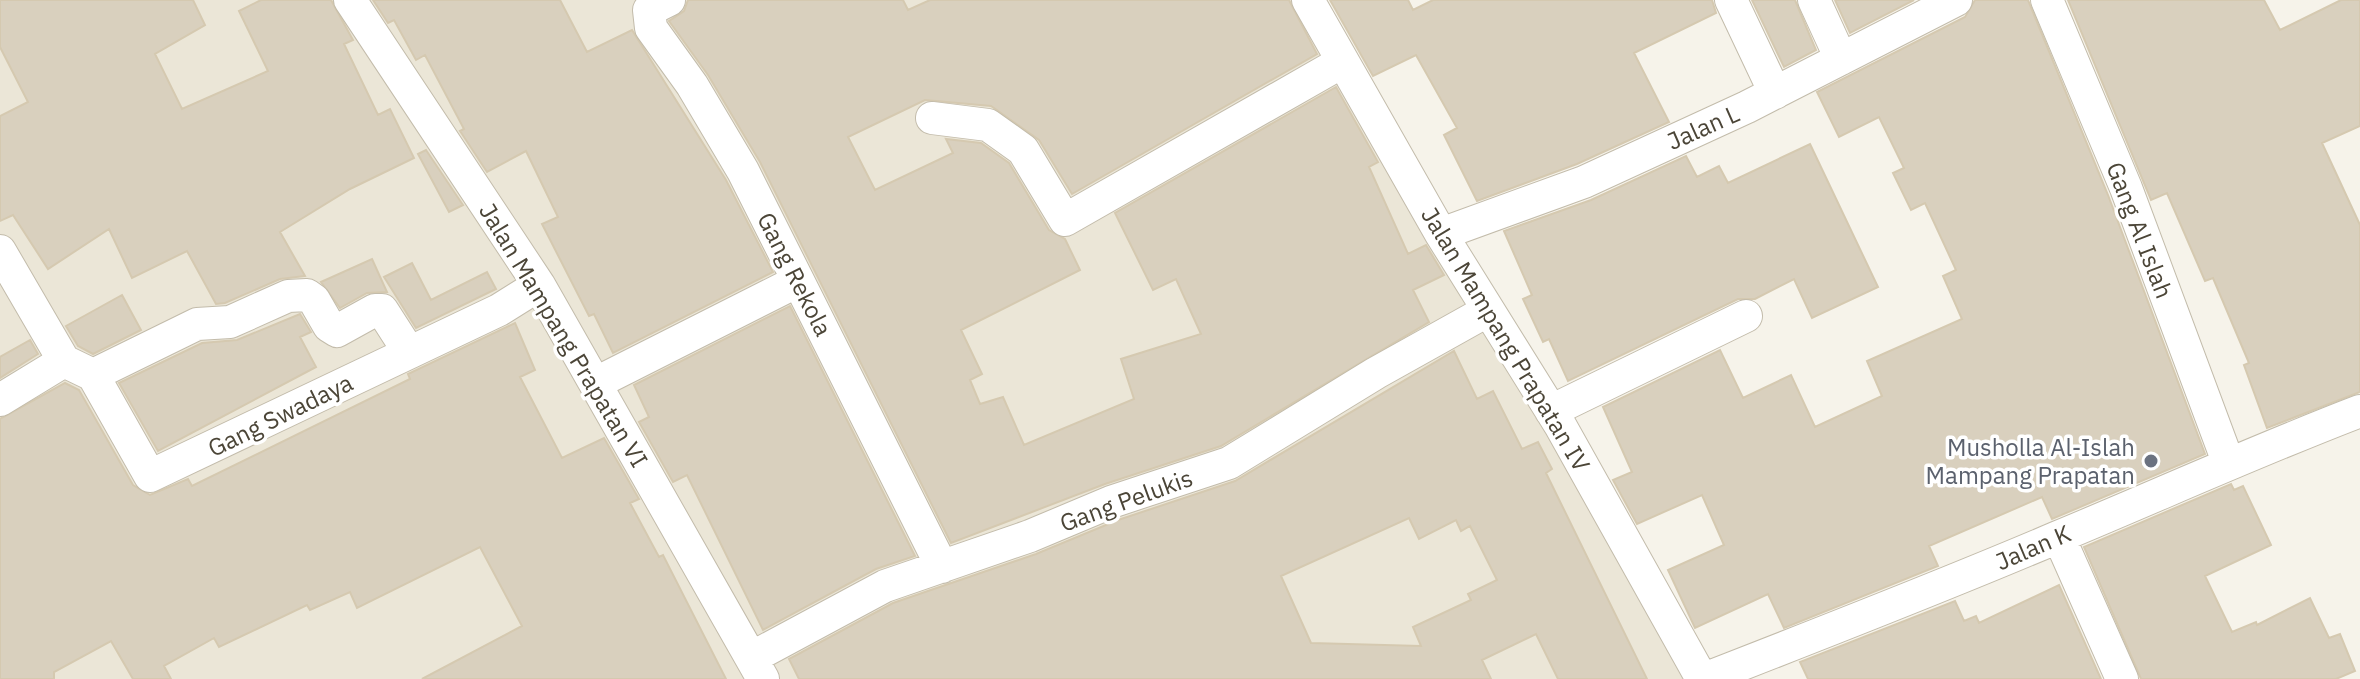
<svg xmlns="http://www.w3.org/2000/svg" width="2360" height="679" viewBox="0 0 2360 679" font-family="'IBM Plex Sans',sans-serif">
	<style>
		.residential { fill: #ebe6d7 }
		.building { fill: #d9d0be; stroke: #d5c9b0; stroke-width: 2; fill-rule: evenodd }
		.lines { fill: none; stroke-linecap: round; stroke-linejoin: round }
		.minor-casing { stroke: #c3bcab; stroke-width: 34 }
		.minor { stroke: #fff; stroke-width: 32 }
		.worship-dot { fill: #6b7280; stroke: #fff; stroke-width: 3 }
		.labels { text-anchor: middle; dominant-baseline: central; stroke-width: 7; stroke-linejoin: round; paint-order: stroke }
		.street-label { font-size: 24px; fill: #4b4537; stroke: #fff }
		.worship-label { font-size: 24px; fill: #5b616d; stroke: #fff; text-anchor: end }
	</style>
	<rect width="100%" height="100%" fill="#f6f3ea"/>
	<path class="residential" d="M 0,0 L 1319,0 L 1704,679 L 0,679 Z"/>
	<path class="building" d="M 0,0 L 193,0 L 205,25 L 155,54 L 182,109 L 268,71 L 239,11 L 261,0 L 331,0 L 353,40 L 344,44 L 378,115 L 390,109 L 414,158 L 350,189 L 280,232 L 305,276 L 280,279 L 225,303 L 216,304 L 187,251 L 132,278 L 109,229 L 48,269 L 13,215 L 0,221 L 0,116 L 28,102 L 0,47 Z
		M 373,0 L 560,0 L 587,52 L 632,30 L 726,180 L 773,272 L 613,353 L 594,314 L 589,316 L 542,224 L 558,217 L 526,151 L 487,172 L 460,131 L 464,129 L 425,55 L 416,60 L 394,20 L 388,23 Z
		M 688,0 L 903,0 L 908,10 L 930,0 L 1289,0 L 1317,54 L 1072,194 L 1039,140 L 991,106 L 925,100 L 848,137 L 875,190 L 953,153 L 946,139 L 981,143 L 1009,163 L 1049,230 L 1065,239 L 1080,270 L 961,330 L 982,374 L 970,380 L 980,404 L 1003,397 L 1024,445 L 1134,399 L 1121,359 L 1201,334 L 1176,279 L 1153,290 L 1115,213 L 1336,87 L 1378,162 L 1369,167 L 1408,254 L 1426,245 L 1444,275 L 1413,290 L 1429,322 L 1221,446 L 1105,484 L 951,543 L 760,162 L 708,75 L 669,21 L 684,11 Z
		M 1330,0 L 1408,0 L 1413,10 L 1433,0 L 1712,0 L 1716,13 L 1634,53 L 1669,122 L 1577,164 L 1477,201 L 1444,135 L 1457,128 L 1416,55 L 1373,76 Z
		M 1752,0 L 1795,0 L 1816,50 L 1784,67 Z
		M 1835,0 L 1914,0 L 1850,33 Z
		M 1975,0 L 2028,0 L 2108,195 L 2205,454 L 2052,519 L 2042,497 L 1929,546 L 1938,566 L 1784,628 L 1768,594 L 1695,628 L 1668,570 L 1724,545 L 1702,495 L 1637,524 L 1613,480 L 1632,472 L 1603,407 L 1720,350 L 1743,398 L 1791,375 L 1815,427 L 1882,396 L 1867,361 L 1962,319 L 1943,276 L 1956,270 L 1925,203 L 1911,210 L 1893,173 L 1904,168 L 1879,117 L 1839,137 L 1817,92 L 1965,17 Z
		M 2068,0 L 2264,0 L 2280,30 L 2341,0 L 2360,0 L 2360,126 L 2322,143 L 2360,225 L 2360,392 L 2267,428 L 2244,365 L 2249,363 L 2213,278 L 2205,281 L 2167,193 L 2151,200 Z
		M 1810,144 L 1878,287 L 1812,318 L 1794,279 L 1755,299 L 1738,299 L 1568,381 L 1549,339 L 1543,342 L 1523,299 L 1532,295 L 1504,231 L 1591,200 L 1686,156 L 1697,177 L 1719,166 L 1728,183 Z
		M 426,150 L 463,205 L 449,212 L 418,154 Z
		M 372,259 L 387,292 L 367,293 L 340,308 L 321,282 Z
		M 412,263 L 431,300 L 487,272 L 496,289 L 416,328 L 384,277 Z
		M 122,295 L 141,330 L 93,354 L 78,346 L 66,326 Z
		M 790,306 L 915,556 L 876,569 L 763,630 L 687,475 L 673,482 L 639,422 L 649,417 L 634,385 Z
		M 300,314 L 311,332 L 300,337 L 316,367 L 158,451 L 119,383 L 202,343 L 237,340 Z
		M 515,323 L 535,370 L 520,377 L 562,458 L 604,438 L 639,499 L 630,503 L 659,557 L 663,555 L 726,679 L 422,679 L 522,626 L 480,547 L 357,608 L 350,592 L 310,610 L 307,605 L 219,647 L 214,638 L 164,666 L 171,679 L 133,679 L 111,641 L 54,672 L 54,679 L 0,679 L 0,419 L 65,383 L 79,390 L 133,485 L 150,495 L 188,479 L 192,486 L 410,379 L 408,374 Z
		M 30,340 L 38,354 L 0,378 L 0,357 Z
		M 1454,351 L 1477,399 L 1493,391 L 1522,449 L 1538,442 L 1552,469 L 1546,473 L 1647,679 L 1558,679 L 1536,634 L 1482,660 L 1491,679 L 799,679 L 789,659 L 893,603 L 1036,554 L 1118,520 L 1235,481 ZM 1409,518 L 1419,539 L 1456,520 L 1461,531 L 1470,526 L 1497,580 L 1468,594 L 1471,600 L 1413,627 L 1421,646 L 1311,643 L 1281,576 Z
		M 2231,484 L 2234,490 L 2243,486 L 2271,545 L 2205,576 L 2232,632 L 2256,622 L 2257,625 L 2310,598 L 2329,638 L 2340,634 L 2355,671 L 2336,679 L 2141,679 L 2084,547 Z
		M 2059,585 L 2101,679 L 1808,679 L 1800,662 L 1955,601 L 1964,621 L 1976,616 L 1979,623 Z"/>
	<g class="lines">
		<g class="minor-casing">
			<path id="minor" d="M 350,0 L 539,285 L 763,679
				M 669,0 L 649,10 L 651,28 L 692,85 L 743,171 L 942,567
				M 1308,0 L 1441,234 L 1560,425 L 1702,679
				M 1731,0 L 1775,93
				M 1814,0 L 1841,59
				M 2047,0 L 2126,188 L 2228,462
				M 932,118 L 988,125 L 1023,150 L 1065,220 L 1342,62
				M 1441,234 L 1584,182 L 1747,107 L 1956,0
				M 0,251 L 64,361 L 93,375 L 150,476 L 499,310 L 539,285
				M 93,375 L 197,324 L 230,322 L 288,296 L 307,295 L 314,300 L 329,326 L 337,331 L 375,310 L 382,310 L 409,352
				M 596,383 L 798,281
				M 0,400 L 64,361
				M 1551,411 L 1746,316
				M 2059,537 L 2122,679
				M 751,658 L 885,586 L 1030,536 L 1111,502 L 1229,463 L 1376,373 L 1487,311
				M 1704,679 C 1822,633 1941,587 2058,537 C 2159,495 2258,450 2360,411"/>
		</g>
		<use href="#minor" class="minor"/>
	</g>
	<circle class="worship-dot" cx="2151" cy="461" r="8"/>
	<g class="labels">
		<g class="street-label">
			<text transform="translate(1703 127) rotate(-24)">Jalan L</text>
			<text transform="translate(2140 230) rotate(69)">Gang Al Islah</text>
			<text transform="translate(795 274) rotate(63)">Gang Rekola</text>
			<text transform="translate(564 335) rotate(59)">Jalan Mampang Prapatan VI</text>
			<text transform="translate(1506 339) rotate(59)">Jalan Mampang Prapatan IV</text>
			<text transform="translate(280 415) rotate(-26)">Gang Swadaya</text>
			<text transform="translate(1126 500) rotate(-20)">Gang Pelukis</text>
			<text transform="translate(2033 547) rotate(-23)">Jalan K</text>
		</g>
		<g class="worship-label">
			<text x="2135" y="447">Musholla Al-Islah<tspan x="2135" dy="28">Mampang Prapatan</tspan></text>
		</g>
	</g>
</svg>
